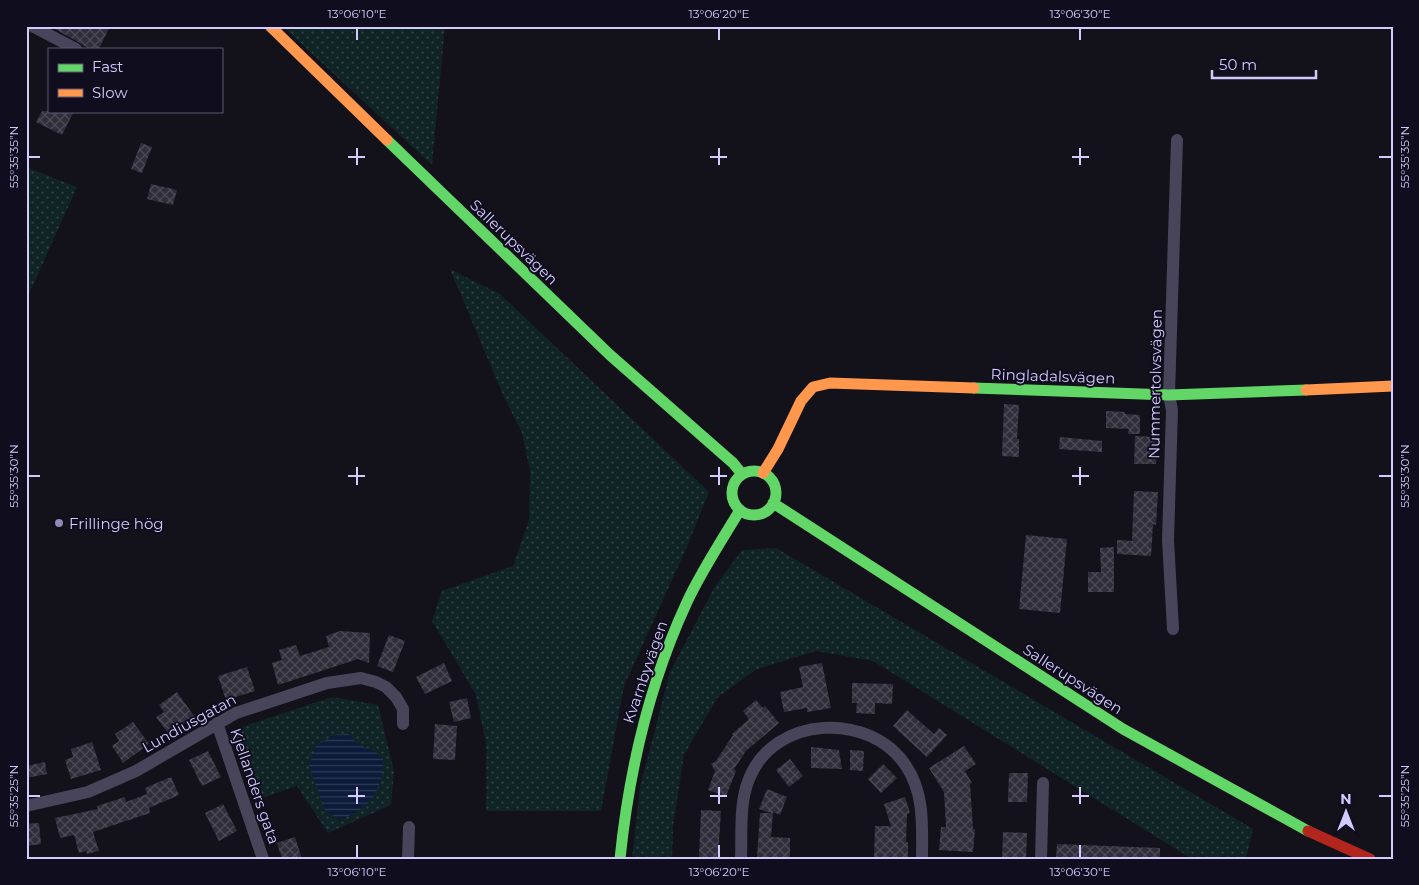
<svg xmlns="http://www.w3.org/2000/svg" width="1419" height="885" viewBox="0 0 1419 885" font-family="Montserrat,sans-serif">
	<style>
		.grass { fill: url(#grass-dots) }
		.water { fill: url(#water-rules) }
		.building { fill: url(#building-cross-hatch) }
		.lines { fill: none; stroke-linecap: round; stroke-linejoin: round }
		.street { stroke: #48455b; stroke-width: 12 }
		.fast { stroke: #63d668; stroke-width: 11 }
		.slow { stroke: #ff974d; stroke-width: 11 }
		.jam { stroke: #b3261e; stroke-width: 11 }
		.ticks { fill: none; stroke: #d3cbfd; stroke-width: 2 }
		.poi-dot { fill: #908aae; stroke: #100d1e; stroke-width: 2 }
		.labels { text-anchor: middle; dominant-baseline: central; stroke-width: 4; stroke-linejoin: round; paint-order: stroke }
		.street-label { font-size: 15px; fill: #d3cbfd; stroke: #100d1e }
		.poi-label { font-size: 15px; fill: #d3cbfd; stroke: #100d1e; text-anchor: start }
		.neatline { fill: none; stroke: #d3cbfd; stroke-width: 2 }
		.ticks-label { font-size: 12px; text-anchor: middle; fill: #d3cbfd }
	</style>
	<defs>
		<pattern id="grass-dots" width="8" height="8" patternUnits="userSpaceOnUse" patternTransform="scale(1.25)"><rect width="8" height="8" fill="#102425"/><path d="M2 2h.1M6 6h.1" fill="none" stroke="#324246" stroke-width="1.8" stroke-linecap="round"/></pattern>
		<pattern id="water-rules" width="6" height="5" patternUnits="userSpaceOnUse" patternTransform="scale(1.25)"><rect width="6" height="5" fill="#0d1b3a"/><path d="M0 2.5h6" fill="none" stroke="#2f3b57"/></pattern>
		<pattern id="building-cross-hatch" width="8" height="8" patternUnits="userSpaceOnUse" patternTransform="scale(1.25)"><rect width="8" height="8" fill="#312e3c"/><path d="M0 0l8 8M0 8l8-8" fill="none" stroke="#4e4b59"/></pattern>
	</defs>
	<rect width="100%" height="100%" fill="#13111a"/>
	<path class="grass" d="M 282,26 L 445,26 L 432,165 Z
		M 26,167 L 77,187 L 26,301 Z
		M 450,269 L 500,294 L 709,492 L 687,547 L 624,686 L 601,811 L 486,811 L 486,744 L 476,695 L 432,621 L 442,591 L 513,566 L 529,520 L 530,471 L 522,433 L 503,395 Z
		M 776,548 L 1253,829 L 1246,859 L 1192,859 L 873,661 L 816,651 L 755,670 L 717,698 L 684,755 L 673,827 L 672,859 L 632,859 L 640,787 L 670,672 L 714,588 L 742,550 Z
		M 332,697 L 378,705 L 394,771 L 391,805 L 328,833 L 297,786 L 254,801 L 233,730 Z"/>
	<path class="water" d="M 348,734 L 358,744 L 376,752 L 384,761 C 379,796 373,806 339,820 L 325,810 L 309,766 L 316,746 L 334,735 Z"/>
	<path class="building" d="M 50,26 L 110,26 L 99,49 L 90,49 Z
		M 42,111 L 74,111 L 62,135 L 36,122 Z
		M 141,143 L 152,147 L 142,173 L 131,169 Z
		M 151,184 L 177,190 L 173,205 L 147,199 Z
		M 1004,404 L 1019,405 L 1017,439 L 1019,439 L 1019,457 L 1002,456 Z
		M 1106,411 L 1125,412 L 1125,414 L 1140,415 L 1140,434 L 1128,434 L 1129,429 L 1106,428 Z
		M 1135,436 L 1157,437 L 1156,464 L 1134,464 Z
		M 1060,437 L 1102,441 L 1102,452 L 1059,449 Z
		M 1134,491 L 1158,492 L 1156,525 L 1153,524 L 1151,556 L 1117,554 L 1117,540 L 1132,541 Z
		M 1026,535 L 1067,539 L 1060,613 L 1019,609 Z
		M 1114,547 L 1114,592 L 1088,592 L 1088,572 L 1101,572 L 1100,548 Z
		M 340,631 L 370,633 L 369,663 L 358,659 L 278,685 L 272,663 L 282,660 L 279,650 L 296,645 L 300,656 L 329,647 L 326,636 Z
		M 389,635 L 405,641 L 393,672 L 377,666 Z
		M 444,663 L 452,681 L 425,694 L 416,677 Z
		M 822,663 L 831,708 L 807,712 L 807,708 L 784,712 L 780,692 L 803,687 L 799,667 Z
		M 247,667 L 255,691 L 226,700 L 218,676 Z
		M 852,683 L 893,684 L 892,704 L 875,703 L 875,714 L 856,713 L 857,703 L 852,703 Z
		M 177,692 L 194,716 L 169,734 L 156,717 L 164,712 L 159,705 Z
		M 467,698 L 471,718 L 454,722 L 449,702 Z
		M 756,700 L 763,708 L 765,706 L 779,723 L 746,751 L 734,769 L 736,771 L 726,796 L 708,790 L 715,771 L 711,764 L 716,761 L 733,735 L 732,734 L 749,719 L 743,711 Z
		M 907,710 L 934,734 L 939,728 L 947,735 L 927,757 L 893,726 Z
		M 133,722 L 149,744 L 123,763 L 112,746 L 119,741 L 115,734 Z
		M 435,724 L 457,726 L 455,760 L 433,759 Z
		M 92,742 L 101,770 L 71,779 L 65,760 L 73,757 L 71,749 Z
		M 964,746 L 976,764 L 965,771 L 972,783 L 970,784 L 973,829 L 975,829 L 973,852 L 939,850 L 941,827 L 946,827 L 944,792 L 929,768 Z
		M 811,747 L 839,750 L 842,769 L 811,768 Z
		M 850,750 L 864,751 L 863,771 L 850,770 Z
		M 208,751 L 221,777 L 202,786 L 189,760 Z
		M 790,759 L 803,776 L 789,787 L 776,770 Z
		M 45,762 L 47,774 L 26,778 L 26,766 Z
		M 883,764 L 897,778 L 881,793 L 868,779 Z
		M 1009,773 L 1028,773 L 1027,802 L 1008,802 Z
		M 171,777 L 179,795 L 149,808 L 150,813 L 93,832 L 99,851 L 87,854 L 86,851 L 79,853 L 74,835 L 60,838 L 55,818 L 98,809 L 97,806 L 125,797 L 126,802 L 147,794 L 145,788 Z
		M 767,789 L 787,797 L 780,815 L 773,812 L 771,837 L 790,838 L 790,858 L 757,857 L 760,813 L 771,813 L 759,809 Z
		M 905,797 L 910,813 L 907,814 L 906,842 L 908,842 L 908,859 L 874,859 L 875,826 L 891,826 L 884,804 Z
		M 223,804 L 237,831 L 219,841 L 205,813 Z
		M 701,810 L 721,811 L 718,859 L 699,857 Z
		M 39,823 L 41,844 L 26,846 L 26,824 Z
		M 1003,832 L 1027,833 L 1026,859 L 1002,859 Z
		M 295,837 L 302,859 L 282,859 L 277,843 Z
		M 1057,844 L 1160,848 L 1160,859 L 1056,859 Z"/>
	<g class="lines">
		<path class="street" d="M 32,26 L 76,49
			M 1173,629 L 1168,540 L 1172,410 L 1169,395 L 1177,140
			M 217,723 L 263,859
			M 26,806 L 88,792 L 136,771 L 236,713 L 327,683 L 361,678 L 376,682 L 386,687 L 396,697 L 403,709 L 403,724
			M 408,859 L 409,827
			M 741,859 C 742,833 739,803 749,779 C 774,715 870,711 906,766 C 925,794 922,827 922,859
			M 1041,859 L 1043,783"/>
		<path class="fast" d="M 387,140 L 610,355 L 733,463 L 742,474
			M 974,388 L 1169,395 L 1306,390
			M732 493a22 22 0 1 1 44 0a22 22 0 1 1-44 0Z
			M 773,503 L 1123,729 L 1308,831
			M 620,859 C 629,770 649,684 687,602 C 702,570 722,540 740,510"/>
		<path class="slow" d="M 270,26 L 387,140
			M 1306,390 L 1393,386
			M 763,473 L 778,449 L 801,401 L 813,387 L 830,383 L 974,388"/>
		<path class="jam" d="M 1308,831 L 1370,859"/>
	</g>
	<path class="ticks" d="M 357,28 L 357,40M 719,28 L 719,40M 1080,28 L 1080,40M 357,148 L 357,165M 719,148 L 719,165M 1080,148 L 1080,165M 28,157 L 40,157M 348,157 L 365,157M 710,157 L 727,157M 1072,157 L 1089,157M 1379,157 L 1392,157M 357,467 L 357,485M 719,467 L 719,485M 1080,467 L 1080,485M 28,476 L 40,476M 348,476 L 365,476M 710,476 L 727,476M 1072,476 L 1089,476M 1379,476 L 1392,476M 357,787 L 357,804M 719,787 L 719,804M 1080,787 L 1080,804M 28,796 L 40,796M 348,796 L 365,796M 710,796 L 727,796M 1072,796 L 1089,796M 1379,796 L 1392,796M 357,845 L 357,858M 719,845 L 719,858M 1080,845 L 1080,858"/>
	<circle class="poi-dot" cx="59" cy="523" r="5"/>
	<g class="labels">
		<g class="street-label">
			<text transform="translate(514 242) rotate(44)">Sallerupsvägen</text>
			<text transform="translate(1053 376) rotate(2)">Ringladalsvägen</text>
			<text transform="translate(1155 384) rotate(-89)">Nummertolvsvägen</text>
			<text transform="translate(645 672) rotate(-71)">Kvarnbyvägen</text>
			<text transform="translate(1073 679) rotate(33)">Sallerupsvägen</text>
			<text transform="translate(189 723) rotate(-29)">Lundiusgatan</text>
			<text transform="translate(255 786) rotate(71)">Kjellanders gata</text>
		</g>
		<g class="poi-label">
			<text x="69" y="523">Frillinge hög</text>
		</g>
	</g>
	<rect width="1419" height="885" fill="none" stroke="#100d1e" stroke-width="55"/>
	<rect x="48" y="48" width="175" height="65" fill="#100d1e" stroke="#5e5977"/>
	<rect x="58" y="64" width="25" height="8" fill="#63d668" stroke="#5e5977"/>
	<text x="92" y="72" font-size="15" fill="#d3cbfd">Fast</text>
	<rect x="58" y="89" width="25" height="8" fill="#ff974d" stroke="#5e5977"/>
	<text x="92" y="98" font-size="15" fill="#d3cbfd">Slow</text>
	<g transform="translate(1346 812)" stroke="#100d1e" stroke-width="4" paint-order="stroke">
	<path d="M0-4L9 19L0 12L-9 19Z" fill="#d3cbfd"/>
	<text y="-8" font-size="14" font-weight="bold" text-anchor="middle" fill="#d3cbfd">N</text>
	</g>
	<path d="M1212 70v8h104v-8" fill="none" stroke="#d3cbfd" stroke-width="2.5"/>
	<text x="1219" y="70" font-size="15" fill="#d3cbfd" stroke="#100d1e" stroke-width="4" paint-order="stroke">50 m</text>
	<rect x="28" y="28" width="1364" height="830" class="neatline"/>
	<g class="ticks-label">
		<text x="357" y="18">13°06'10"E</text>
		<text x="719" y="18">13°06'20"E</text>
		<text x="1080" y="18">13°06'30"E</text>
		<text transform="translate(14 157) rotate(-90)" y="4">55°35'35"N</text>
		<text transform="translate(1405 157) rotate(-90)" y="4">55°35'35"N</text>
		<text transform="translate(14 476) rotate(-90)" y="4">55°35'30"N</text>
		<text transform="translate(1405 476) rotate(-90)" y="4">55°35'30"N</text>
		<text transform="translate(14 796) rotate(-90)" y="4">55°35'25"N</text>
		<text transform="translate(1405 796) rotate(-90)" y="4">55°35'25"N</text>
		<text x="357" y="876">13°06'10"E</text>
		<text x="719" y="876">13°06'20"E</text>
		<text x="1080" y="876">13°06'30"E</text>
	</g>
</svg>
